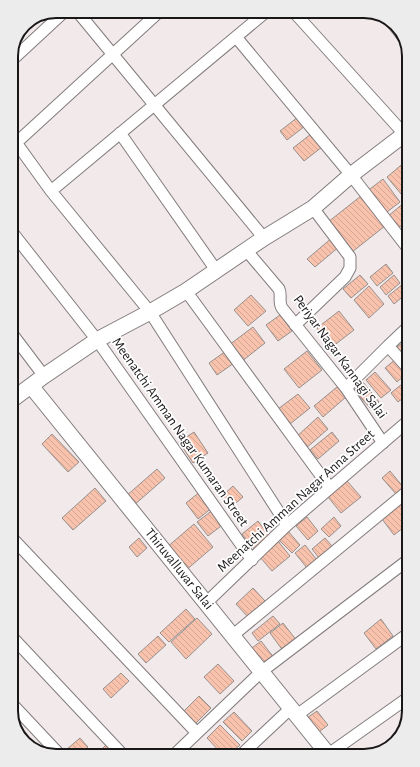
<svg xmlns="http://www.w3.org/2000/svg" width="420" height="767" viewBox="0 0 420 767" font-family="'Alegreya Sans',sans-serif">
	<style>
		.building { fill: url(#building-back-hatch); stroke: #96908d }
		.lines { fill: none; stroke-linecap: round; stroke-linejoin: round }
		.street-casing { stroke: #827b7c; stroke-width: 13 }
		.secondary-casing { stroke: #827b7c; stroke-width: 17 }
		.street { stroke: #fff; stroke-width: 11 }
		.secondary { stroke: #fff; stroke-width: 15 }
		.labels { text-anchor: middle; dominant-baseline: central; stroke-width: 3.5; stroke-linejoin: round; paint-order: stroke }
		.street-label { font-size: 14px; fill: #1a1718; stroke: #fff }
		.rim { fill: none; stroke: #1a1718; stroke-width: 2 }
	</style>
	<defs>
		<pattern id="building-back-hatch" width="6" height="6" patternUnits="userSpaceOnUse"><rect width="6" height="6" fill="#f9c2ad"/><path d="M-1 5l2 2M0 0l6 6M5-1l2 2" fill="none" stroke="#d5a694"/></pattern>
	</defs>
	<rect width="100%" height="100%" fill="#f2eaea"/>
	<path class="building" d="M 298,117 L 305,126 L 287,140 L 280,131 Z
		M 311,134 L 322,147 L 304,161 L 293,148 Z
		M 406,161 L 406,200 L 387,177 Z
		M 383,179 L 400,202 L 383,215 L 366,192 Z
		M 361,196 L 385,226 L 352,252 L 328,222 Z
		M 405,202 L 406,203 L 406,222 L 397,229 L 387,217 Z
		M 333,237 L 340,246 L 315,267 L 307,259 Z
		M 386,264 L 393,273 L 377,286 L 370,277 Z
		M 360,275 L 368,284 L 351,298 L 343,289 Z
		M 394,275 L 400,283 L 386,295 L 380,287 Z
		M 403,284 L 407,289 L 407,293 L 394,304 L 388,296 Z
		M 369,286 L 384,304 L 369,318 L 354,300 Z
		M 251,295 L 266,311 L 248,326 L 234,310 Z
		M 339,311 L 354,330 L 332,347 L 317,328 Z
		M 280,315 L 292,331 L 278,341 L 266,325 Z
		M 253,327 L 265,343 L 241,362 L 229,345 Z
		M 407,339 L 407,359 L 397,347 Z
		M 226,351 L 234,363 L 217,375 L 209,363 Z
		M 307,351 L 322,370 L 299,388 L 284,369 Z
		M 396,359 L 407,373 L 397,382 L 385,368 Z
		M 375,372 L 391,390 L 381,398 L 366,380 Z
		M 407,380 L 407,395 L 398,402 L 391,393 Z
		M 363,382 L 379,402 L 371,409 L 354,390 Z
		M 337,387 L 346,397 L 323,417 L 314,406 Z
		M 298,394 L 310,408 L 290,424 L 278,409 Z
		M 318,417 L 328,429 L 305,449 L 295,438 Z
		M 194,432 L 208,453 L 193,463 L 179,442 Z
		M 332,432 L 339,441 L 318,459 L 310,450 Z
		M 52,434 L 79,462 L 68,472 L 42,444 Z
		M 157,469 L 165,478 L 133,506 L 125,497 Z
		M 390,471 L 404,488 L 396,494 L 382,478 Z
		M 347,481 L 361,497 L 341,513 L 328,497 Z
		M 233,486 L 243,497 L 230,508 L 221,497 Z
		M 95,488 L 106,501 L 73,530 L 62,518 Z
		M 201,491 L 213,507 L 198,519 L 186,503 Z
		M 401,504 L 408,513 L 408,524 L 394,535 L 382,519 Z
		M 214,509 L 225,523 L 208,536 L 197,522 Z
		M 307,517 L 318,531 L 308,540 L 296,526 Z
		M 334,517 L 341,526 L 329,537 L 321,529 Z
		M 258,521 L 270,537 L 255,550 L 242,534 Z
		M 194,524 L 213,547 L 185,571 L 166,548 Z
		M 288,531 L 300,545 L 292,553 L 279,540 Z
		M 139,538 L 147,548 L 137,557 L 129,547 Z
		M 325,538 L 332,546 L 319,558 L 312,549 Z
		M 278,541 L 290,556 L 272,571 L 259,556 Z
		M 305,545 L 317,560 L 307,568 L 295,553 Z
		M 253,588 L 265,601 L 248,617 L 236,604 Z
		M 186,609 L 195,619 L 169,642 L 160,633 Z
		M 273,616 L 280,624 L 258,641 L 252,633 Z
		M 197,618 L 212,634 L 186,659 L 171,642 Z
		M 381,619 L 393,636 L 376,649 L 364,633 Z
		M 283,623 L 297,641 L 284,652 L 270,633 Z
		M 158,636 L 166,645 L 146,663 L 138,654 Z
		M 261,641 L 275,659 L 261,669 L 247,652 Z
		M 218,664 L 234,681 L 220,694 L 204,677 Z
		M 121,673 L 129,681 L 111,698 L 103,689 Z
		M 199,696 L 211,708 L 195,724 L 183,712 Z
		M 317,711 L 328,725 L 315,735 L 304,720 Z
		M 234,712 L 252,731 L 242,741 L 223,722 Z
		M 220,725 L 240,745 L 230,754 L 222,754 L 207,738 Z
		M 80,738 L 88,747 L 78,756 L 73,756 L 67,749 Z
		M 107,744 L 116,754 L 115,755 L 96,755 Z
		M 349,748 L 354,753 L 343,753 Z"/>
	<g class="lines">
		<g class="street-casing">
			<path id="street" d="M 77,11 L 264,238
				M 293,11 L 406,136
				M 390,20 L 405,39
				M 236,37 L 351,175 L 407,247
				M 11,61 L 65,11
				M 120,133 L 216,270
				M 12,137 L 51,191 L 150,312 L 287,525
				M 16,143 L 160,11
				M 51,191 L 267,11
				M 12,232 L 97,340 L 252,560
				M 246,250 L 279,289 C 282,295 278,302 282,308 L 346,388 L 383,443
				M 186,291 L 330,488
				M 295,325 L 345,277 L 350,268 L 350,257 L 313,208
				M 13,335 L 44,376
				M 388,346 L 407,367
				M 346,388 L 388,346 L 407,328
				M 14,540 L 197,733
				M 206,603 L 287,525 L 330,488 L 407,422
				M 232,636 L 408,491
				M 14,639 L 123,755
				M 14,706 L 61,756
				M 297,715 L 409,633
				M 330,753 L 409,697
				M 242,754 L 291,708
				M 174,755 L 261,672 L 408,560"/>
		</g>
		<g class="secondary-casing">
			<path id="secondary" d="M 31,386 L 327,753
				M 13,399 L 44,376 L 97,340 L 150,312 L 186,291 L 264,238 L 313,208 L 351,175 L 406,133"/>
		</g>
		<use href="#street" class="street"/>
		<use href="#secondary" class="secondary"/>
	</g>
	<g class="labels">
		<g class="street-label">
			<text transform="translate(340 357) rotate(54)">Periyar Nagar Kannagi Salai</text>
			<text transform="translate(180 432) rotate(55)">Meenatchi Amman Nagar Kumaran Street</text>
			<text transform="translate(296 501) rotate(-42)">Meenatchi Amman Nagar Anna Street</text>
			<text transform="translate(179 569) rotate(51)">Thiruvalluvar Salai</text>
		</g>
	</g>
	<path d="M0 0H420V767H0ZM56 18H364A38 38 0 0 1 402 56V711A38 38 0 0 1 364 749H56A38 38 0 0 1 18 711V56A38 38 0 0 1 56 18Z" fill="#edeced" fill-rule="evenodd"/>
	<path class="rim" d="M56 18H364A38 38 0 0 1 402 56V711A38 38 0 0 1 364 749H56A38 38 0 0 1 18 711V56A38 38 0 0 1 56 18Z"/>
</svg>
